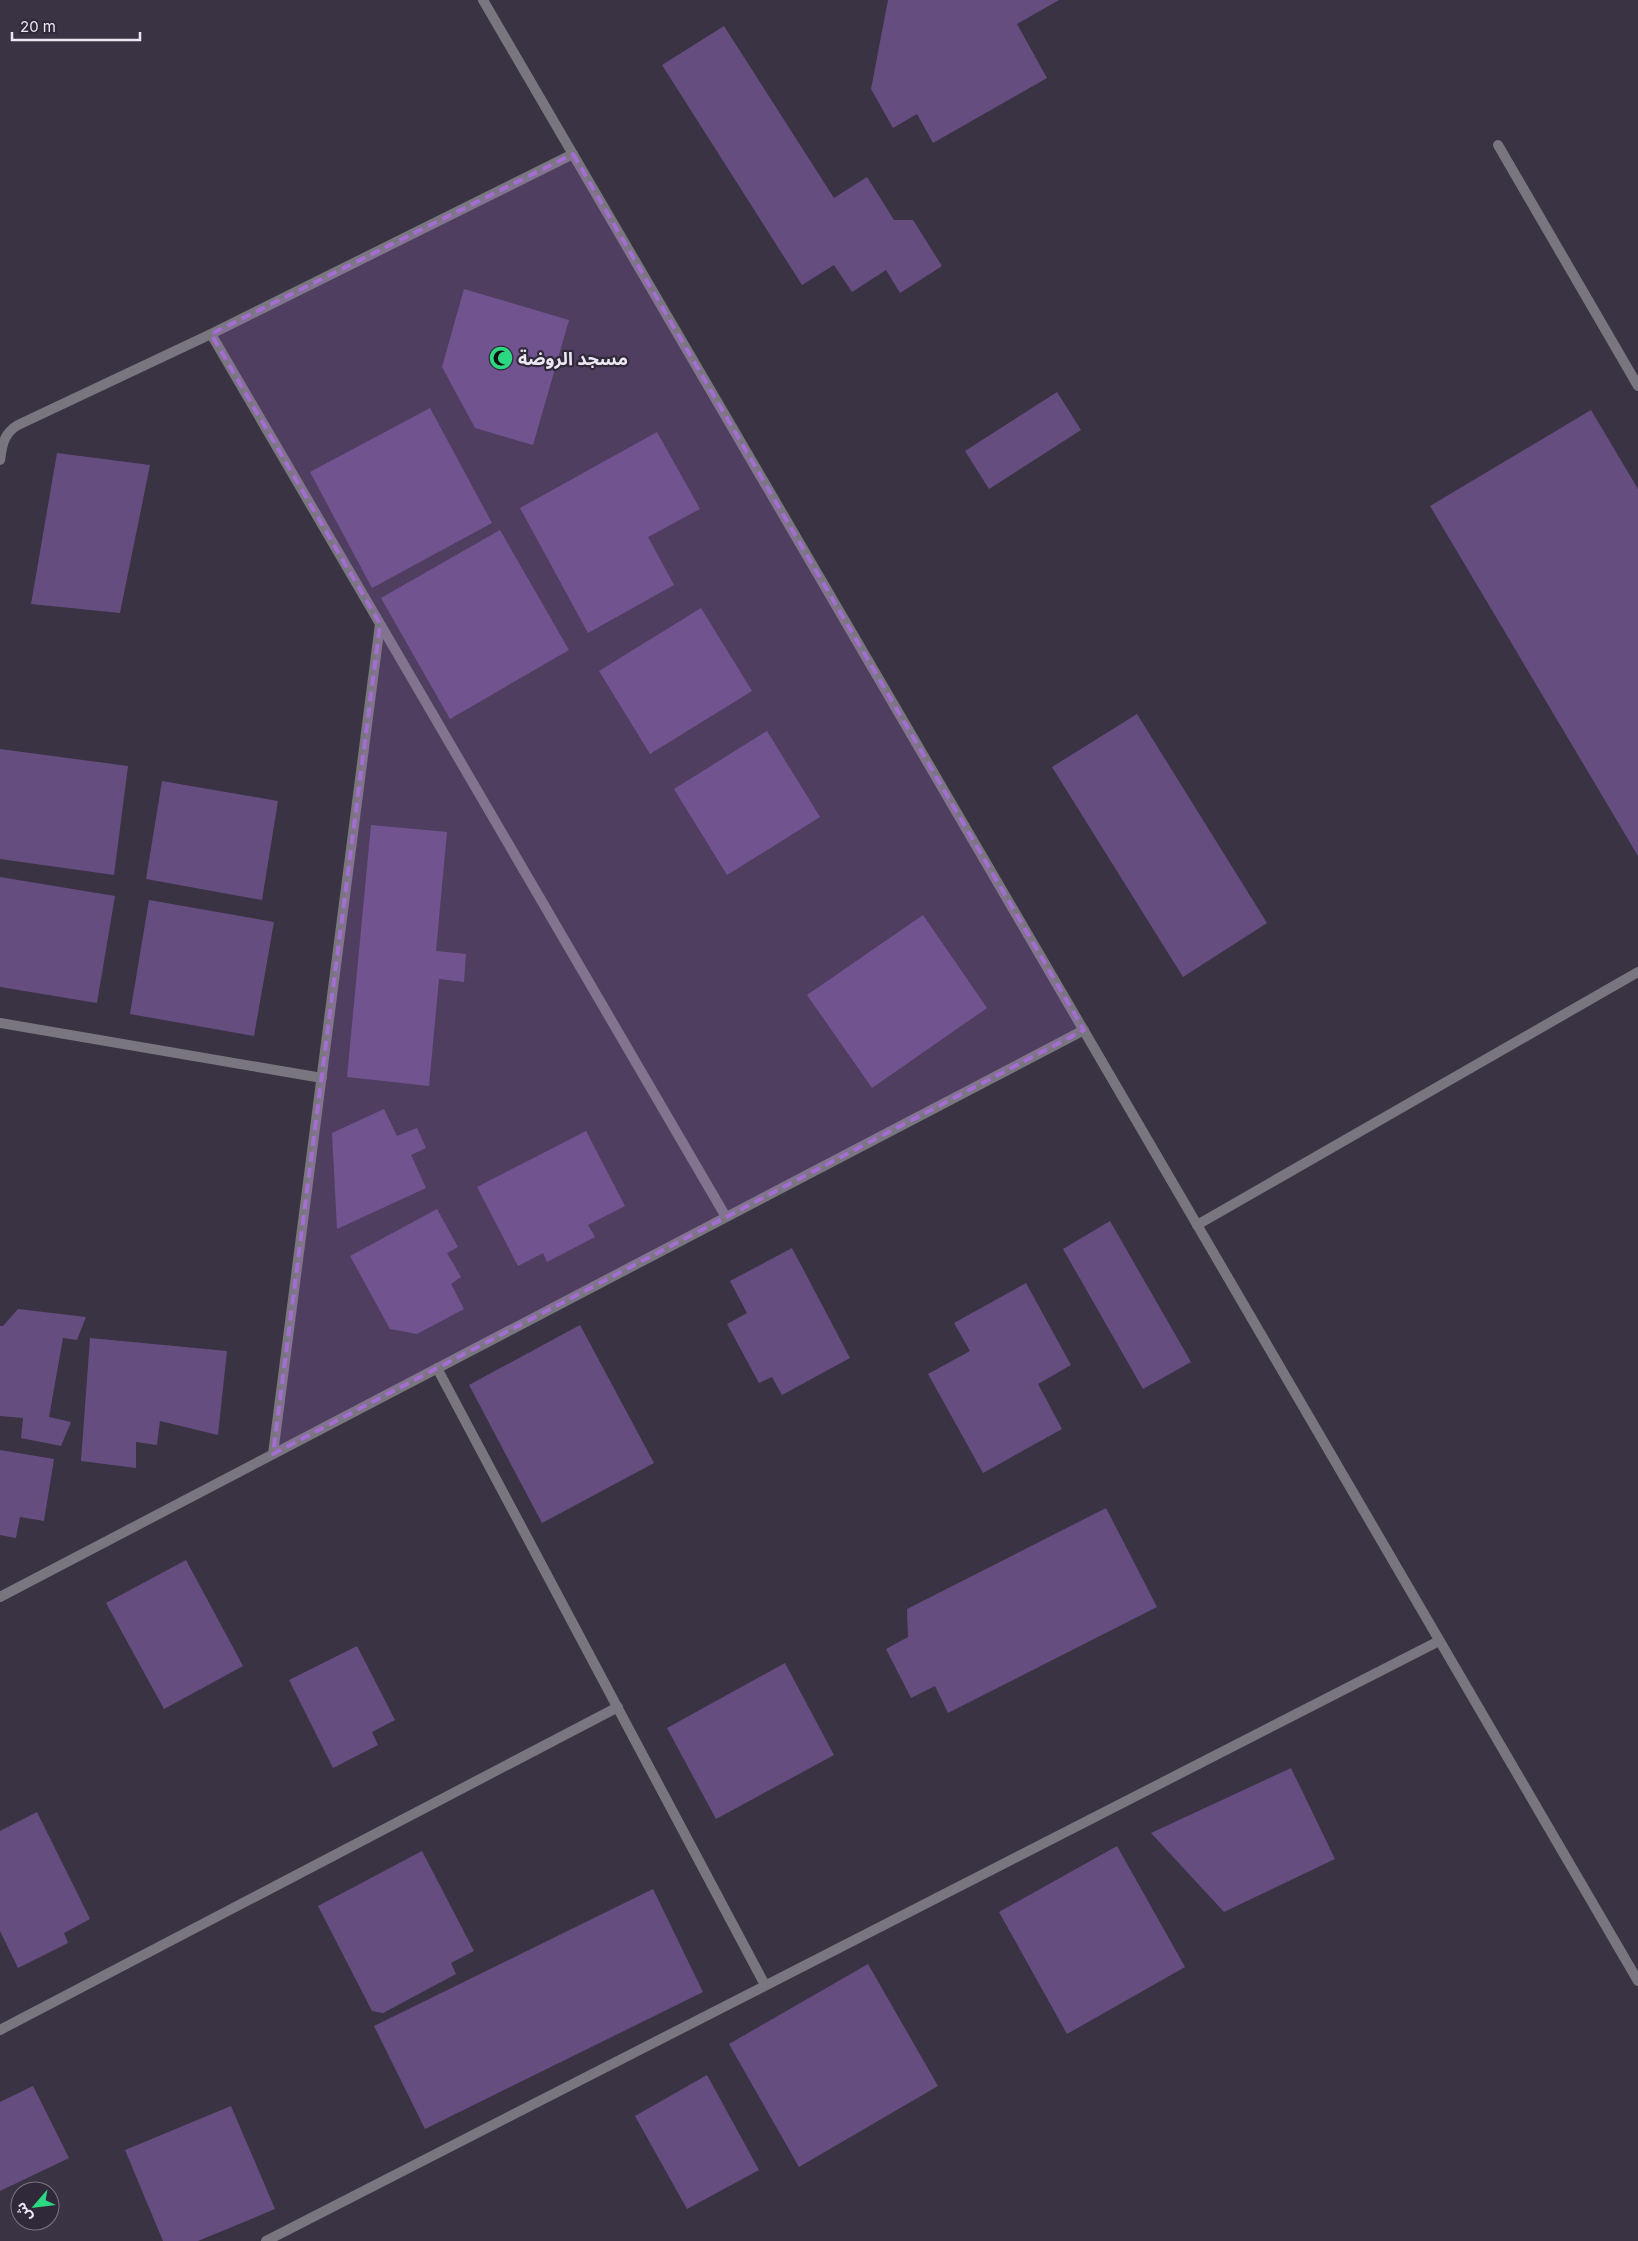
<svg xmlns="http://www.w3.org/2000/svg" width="1638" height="2241" viewBox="0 0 1638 2241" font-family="Inter,'Noto Sans Arabic',sans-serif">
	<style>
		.building { fill: #654d80 }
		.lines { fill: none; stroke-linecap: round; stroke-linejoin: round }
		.minor { stroke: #7a767f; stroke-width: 10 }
		.tertiary { stroke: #7a767f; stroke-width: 10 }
		.marked { fill: #a36dd1; fill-opacity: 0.2; stroke: #a36dd1; stroke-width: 4; stroke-dasharray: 10 6; stroke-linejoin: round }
		.labels { text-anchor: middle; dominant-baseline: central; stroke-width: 4.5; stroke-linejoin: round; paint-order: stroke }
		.poi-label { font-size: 18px; font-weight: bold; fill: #ece7f2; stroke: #302939; text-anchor: start }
	</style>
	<rect width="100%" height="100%" fill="#3a3343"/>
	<path class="building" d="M 888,0 L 1059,0 L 1017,24 L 1047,78 L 933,143 L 917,114 L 893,128 L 871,89 Z
		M 724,26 L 834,198 L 867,177 L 894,220 L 913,220 L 942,266 L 900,293 L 886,270 L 852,292 L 834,265 L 802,285 L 662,65 Z
		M 464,289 L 569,320 L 533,445 L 475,428 L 442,367 Z
		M 1057,392 L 1081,430 L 989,489 L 965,451 Z
		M 430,408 L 492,523 L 372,588 L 310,472 Z
		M 1591,410 L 1638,489 L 1638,856 L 1430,506 Z
		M 657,432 L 700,509 L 648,537 L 674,585 L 588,633 L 520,508 Z
		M 57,453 L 150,465 L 120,613 L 31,604 Z
		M 500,530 L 569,650 L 450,719 L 381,598 Z
		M 701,608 L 752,691 L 650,754 L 599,671 Z
		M 1137,714 L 1267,923 L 1183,977 L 1052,767 Z
		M 767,731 L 820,817 L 727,875 L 674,789 Z
		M 0,749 L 128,766 L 114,875 L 0,859 Z
		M 162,781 L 278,801 L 262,900 L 146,879 Z
		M 371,825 L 447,832 L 436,951 L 466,954 L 464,982 L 439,979 L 429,1086 L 347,1077 Z
		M 0,877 L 115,896 L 97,1003 L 0,987 Z
		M 149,900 L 274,922 L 254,1036 L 130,1014 Z
		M 923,915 L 987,1008 L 872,1088 L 807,995 Z
		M 384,1109 L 397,1136 L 417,1128 L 426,1148 L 411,1155 L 426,1188 L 337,1229 L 332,1133 Z
		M 586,1131 L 625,1206 L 588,1225 L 595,1237 L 547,1262 L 543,1253 L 518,1266 L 477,1187 Z
		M 437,1209 L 458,1247 L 447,1253 L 461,1277 L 451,1284 L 464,1309 L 417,1334 L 390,1329 L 350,1256 Z
		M 1110,1221 L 1191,1362 L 1143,1389 L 1063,1249 Z
		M 792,1248 L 850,1358 L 782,1395 L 772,1377 L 759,1383 L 727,1324 L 747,1313 L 730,1281 Z
		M 1026,1283 L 1071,1365 L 1038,1384 L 1062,1429 L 983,1473 L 928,1374 L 970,1351 L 954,1323 Z
		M 18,1309 L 86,1317 L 77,1340 L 63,1338 L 49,1417 L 71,1422 L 61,1446 L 21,1438 L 23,1418 L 0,1416 L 0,1326 L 3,1326 Z
		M 580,1325 L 654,1463 L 542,1523 L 469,1385 Z
		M 90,1338 L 227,1351 L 218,1435 L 160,1421 L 157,1445 L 136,1442 L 136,1468 L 81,1461 Z
		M 0,1450 L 54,1459 L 44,1521 L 20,1517 L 16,1538 L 0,1535 Z
		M 1106,1508 L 1157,1607 L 948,1713 L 935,1686 L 911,1698 L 886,1649 L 908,1637 L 907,1609 Z
		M 186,1560 L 243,1666 L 164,1709 L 106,1603 Z
		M 357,1646 L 395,1720 L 372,1732 L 378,1745 L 333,1768 L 289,1680 Z
		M 785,1663 L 834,1755 L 716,1819 L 667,1728 Z
		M 1291,1768 L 1335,1859 L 1224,1912 L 1151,1833 Z
		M 37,1812 L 90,1919 L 64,1933 L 68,1943 L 18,1968 L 0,1931 L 0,1831 Z
		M 1117,1846 L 1185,1967 L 1067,2034 L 999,1912 Z
		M 422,1851 L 474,1951 L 451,1963 L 456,1974 L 383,2013 L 372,2011 L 318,1906 Z
		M 653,1889 L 703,1992 L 425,2129 L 374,2026 Z
		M 868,1964 L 938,2086 L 799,2167 L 729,2044 Z
		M 707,2075 L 759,2170 L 687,2209 L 635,2116 Z
		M 33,2086 L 69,2158 L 0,2191 L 0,2102 Z
		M 231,2106 L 275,2209 L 198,2241 L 163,2241 L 125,2150 Z"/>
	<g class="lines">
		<path class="minor" d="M 1498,145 L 1638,386
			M 211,334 L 726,1217
			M 0,460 C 2,445 4,433 18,425 L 211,334 L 573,154
			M 0,1023 L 322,1078
			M 1197,1225 L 1638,972
			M 437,1368 L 765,1985
			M 273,1454 L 380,624
			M 0,1597 L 1084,1030
			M 0,2030 L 618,1707
			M 266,2241 L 1439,1641"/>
		<path class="tertiary" d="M 483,0 L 1638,1981"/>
	</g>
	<path class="marked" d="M 573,154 L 1084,1030 L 273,1454 L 380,624 L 211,334 Z"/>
	<defs>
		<g id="mosque-disc" transform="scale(1.25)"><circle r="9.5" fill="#2dd883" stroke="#302939"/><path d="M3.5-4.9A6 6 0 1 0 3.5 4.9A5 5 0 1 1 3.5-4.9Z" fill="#111"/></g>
	</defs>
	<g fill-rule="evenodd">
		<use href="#mosque-disc" x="501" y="358"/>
	</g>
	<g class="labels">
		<g class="poi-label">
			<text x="518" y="358">مسجد الروضة</text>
		</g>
	</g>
	<g transform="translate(35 2206) rotate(242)"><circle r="24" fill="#302939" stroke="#7b7583"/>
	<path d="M0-4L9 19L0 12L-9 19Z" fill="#2dd883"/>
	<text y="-8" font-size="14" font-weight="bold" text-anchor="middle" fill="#ece7f2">ش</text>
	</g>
	<path d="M12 32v8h128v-8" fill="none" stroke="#ece7f2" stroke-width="2.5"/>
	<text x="20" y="32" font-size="15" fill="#ece7f2" stroke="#302939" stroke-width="4" paint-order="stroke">20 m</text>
</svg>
